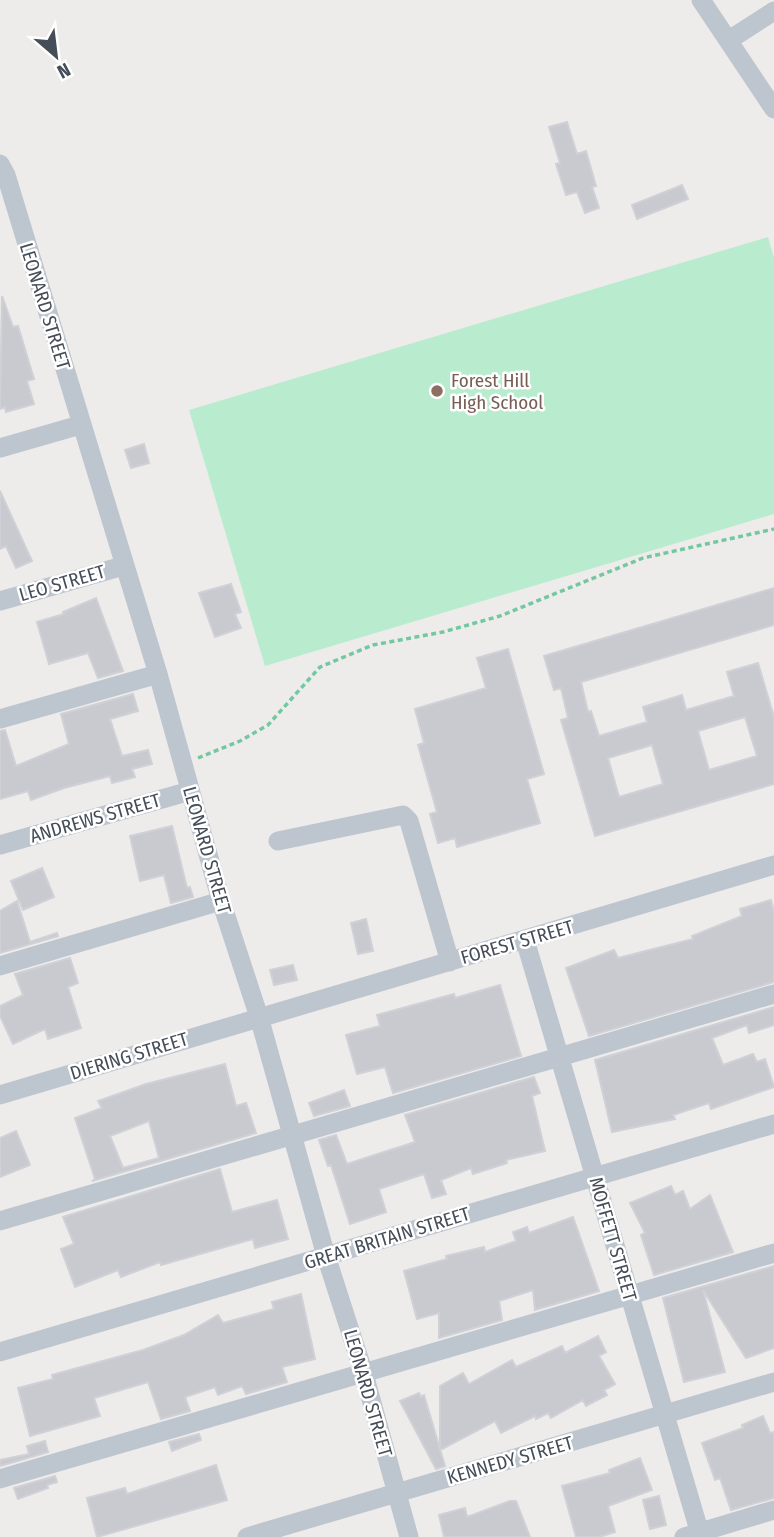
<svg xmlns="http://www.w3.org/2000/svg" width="774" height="1537" viewBox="0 0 774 1537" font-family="'Fira Sans Condensed',sans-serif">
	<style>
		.green { fill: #b9ecce }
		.building { fill: #c8cad0; stroke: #cfd1d7; stroke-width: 2; fill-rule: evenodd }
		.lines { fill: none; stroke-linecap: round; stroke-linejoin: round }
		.path { stroke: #73c8a0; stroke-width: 3.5; stroke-dasharray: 5 3.5; stroke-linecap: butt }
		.minor { stroke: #bdc5ce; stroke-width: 19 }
		.education-dot { fill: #8d6e63; stroke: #fff; stroke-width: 2.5 }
		.labels { text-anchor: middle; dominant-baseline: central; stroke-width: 5; stroke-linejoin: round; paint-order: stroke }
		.street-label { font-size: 19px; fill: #454e58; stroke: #fff }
		.education-label { font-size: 19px; fill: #785e54; stroke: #fff; text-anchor: start }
	</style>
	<rect width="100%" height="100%" fill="#eeebeb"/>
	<path class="green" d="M 768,237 L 774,258 L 774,514 L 265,666 L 189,410 Z"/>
	<path class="building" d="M 567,122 L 577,154 L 586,151 L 596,186 L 592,187 L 599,208 L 585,213 L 577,192 L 566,195 L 556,164 L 560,163 L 549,127 Z
		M 682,185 L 688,199 L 637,219 L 632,205 Z
		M 2,296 L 13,327 L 18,326 L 34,379 L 27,381 L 34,404 L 6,412 L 5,407 L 0,409 Z
		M 144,444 L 149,463 L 131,468 L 125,450 Z
		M 0,491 L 32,561 L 16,568 L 6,546 L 0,549 Z
		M 231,584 L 241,612 L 235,614 L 241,628 L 215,637 L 199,593 Z
		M 774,588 L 774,625 L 581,682 L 588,712 L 591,711 L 599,736 L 647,722 L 643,707 L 682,695 L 686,710 L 734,696 L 727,672 L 758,663 L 774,717 L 774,784 L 595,836 L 561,720 L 568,718 L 561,688 L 554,690 L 544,656 ZM 745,717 L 757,756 L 709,770 L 698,731 ZM 652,745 L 663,784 L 619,797 L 608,758 Z
		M 96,598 L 123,671 L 98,678 L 88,653 L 49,664 L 37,622 L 64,614 L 63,612 Z
		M 508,649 L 544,774 L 527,779 L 540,823 L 457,847 L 455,838 L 438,843 L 430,814 L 437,812 L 418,745 L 424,743 L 415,709 L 486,688 L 477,658 Z
		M 133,694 L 138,711 L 110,719 L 122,756 L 148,750 L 152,764 L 132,769 L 135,777 L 112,783 L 110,776 L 64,788 L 31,800 L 28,791 L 0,799 L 0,731 L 5,730 L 16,766 L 69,744 L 61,714 Z
		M 172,826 L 187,888 L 190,887 L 193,897 L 171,903 L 164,875 L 140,881 L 130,836 Z
		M 42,868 L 54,897 L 23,910 L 11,881 Z
		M 771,900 L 774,912 L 774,982 L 589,1036 L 566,968 L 614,950 L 618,958 L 693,939 L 692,936 L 742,916 L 740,909 Z
		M 17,901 L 30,942 L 57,933 L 58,936 L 0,953 L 0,911 Z
		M 366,919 L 373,951 L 358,954 L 351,923 Z
		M 70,958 L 78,983 L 68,987 L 81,1028 L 48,1039 L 45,1029 L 13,1044 L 0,1016 L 0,1006 L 23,995 L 15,974 Z
		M 293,965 L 297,980 L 274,985 L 270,970 Z
		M 500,985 L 521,1056 L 393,1093 L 385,1067 L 357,1074 L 346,1035 L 380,1026 L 377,1015 L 454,994 L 455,998 Z
		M 774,1007 L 774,1025 L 749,1033 L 747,1025 L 712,1038 L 723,1065 L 753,1054 L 757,1062 L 765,1059 L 774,1087 L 711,1109 L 709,1103 L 673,1115 L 675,1119 L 612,1132 L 595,1060 Z
		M 225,1064 L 236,1106 L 246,1103 L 256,1133 L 92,1181 L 95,1179 L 75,1118 L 102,1108 L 98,1101 L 146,1084 ZM 149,1121 L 159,1158 L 123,1168 L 110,1136 Z
		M 534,1077 L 540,1093 L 532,1096 L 545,1151 L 506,1160 L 507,1163 L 473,1174 L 471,1168 L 441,1180 L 446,1194 L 432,1198 L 424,1174 L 379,1189 L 386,1212 L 350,1224 L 331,1165 L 328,1166 L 319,1140 L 336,1135 L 347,1164 L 415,1142 L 405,1115 Z
		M 344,1090 L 350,1106 L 314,1116 L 309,1103 Z
		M 16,1131 L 30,1165 L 0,1177 L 0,1138 Z
		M 220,1169 L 232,1212 L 277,1200 L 288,1239 L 255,1248 L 253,1239 L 161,1265 L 160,1262 L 121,1277 L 118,1270 L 75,1287 L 61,1249 L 74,1244 L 63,1217 Z
		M 671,1186 L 675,1195 L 683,1191 L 690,1209 L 710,1195 L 733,1252 L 654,1275 L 641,1235 L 645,1233 L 630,1203 Z
		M 573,1217 L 599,1291 L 535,1310 L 533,1290 L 499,1301 L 502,1320 L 439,1338 L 439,1313 L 417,1319 L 404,1271 L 447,1259 L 446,1256 L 484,1247 L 485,1252 L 516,1241 L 513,1232 L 527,1227 L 529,1233 Z
		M 774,1266 L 774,1348 L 746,1358 L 703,1290 L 725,1372 L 684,1382 L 663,1298 Z
		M 301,1294 L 315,1359 L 282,1367 L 287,1382 L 246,1394 L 242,1386 L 218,1395 L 215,1387 L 185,1397 L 190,1411 L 161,1419 L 148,1382 L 94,1398 L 100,1416 L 30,1436 L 18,1388 L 53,1379 L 52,1375 L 143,1350 L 184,1335 L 218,1315 L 223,1323 L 274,1309 L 272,1302 Z
		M 598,1336 L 606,1352 L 599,1356 L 615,1384 L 604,1390 L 607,1395 L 586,1406 L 583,1400 L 551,1418 L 548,1413 L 536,1419 L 535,1416 L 501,1433 L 495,1421 L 440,1450 L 440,1386 L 463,1373 L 469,1384 L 512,1360 L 516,1367 L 562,1346 L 565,1353 Z
		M 419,1393 L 421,1397 L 424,1395 L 445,1466 L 436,1469 L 400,1401 Z
		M 763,1416 L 770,1433 L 774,1432 L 774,1498 L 731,1510 L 720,1478 L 715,1480 L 702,1443 L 743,1428 L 742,1425 Z
		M 199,1434 L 201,1440 L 172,1451 L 169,1442 Z
		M 45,1441 L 48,1452 L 0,1466 L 0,1460 L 29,1454 L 27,1446 Z
		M 640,1458 L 652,1490 L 608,1506 L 615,1532 L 599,1537 L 576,1537 L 562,1486 L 610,1473 L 609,1470 Z
		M 216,1465 L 227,1500 L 97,1537 L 87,1498 L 125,1488 L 127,1494 Z
		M 55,1476 L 57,1482 L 47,1485 L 48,1488 L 18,1499 L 14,1488 Z
		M 659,1496 L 666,1525 L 650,1529 L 643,1500 Z
		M 510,1501 L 516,1501 L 530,1537 L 444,1537 L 439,1515 L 465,1508 L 467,1517 Z"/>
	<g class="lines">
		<path class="path" d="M 198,758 L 240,741 L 268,725 L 320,667 L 373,645 L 443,632 L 500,616 L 643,558 L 774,529"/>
		<path class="minor" d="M 701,0 L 774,109
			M 729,40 L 774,11
			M 0,164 L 6,175 L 158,674 L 221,901 L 259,1017 L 326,1256 L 364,1374 L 409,1537
			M 0,448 L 80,425
			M 0,601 L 123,566
			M 0,719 L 158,674
			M 278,841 L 403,815 L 409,821 L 450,962
			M 0,845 L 190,791
			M 525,940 L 701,1537
			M 0,966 L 221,901
			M 0,1095 L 774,865
			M 0,1221 L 774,994
			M 0,1352 L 774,1124
			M 0,1479 L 774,1253
			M 247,1537 L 774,1382
			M 684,1537 L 774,1510"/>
	</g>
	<circle class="education-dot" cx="437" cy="391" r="7"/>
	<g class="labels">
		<g class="street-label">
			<text transform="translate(45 306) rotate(73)">LEONARD STREET</text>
			<text transform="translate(62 583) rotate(-16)">LEO STREET</text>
			<text transform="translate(95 818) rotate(-16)">ANDREWS STREET</text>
			<text transform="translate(207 850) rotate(74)">LEONARD STREET</text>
			<text transform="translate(517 942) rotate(-16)">FOREST STREET</text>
			<text transform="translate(129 1056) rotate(-17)">DIERING STREET</text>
			<text transform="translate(387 1238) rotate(-17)">GREAT BRITAIN STREET</text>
			<text transform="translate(613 1239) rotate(74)">MOFFETT STREET</text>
			<text transform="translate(368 1393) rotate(74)">LEONARD STREET</text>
			<text transform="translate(510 1460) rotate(-16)">KENNEDY STREET</text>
		</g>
		<g class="education-label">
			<text x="451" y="380">Forest Hill<tspan x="451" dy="22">High School</tspan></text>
		</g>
	</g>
	<g transform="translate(56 56) rotate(152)" stroke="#ffffff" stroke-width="5" paint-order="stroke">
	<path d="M0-5L12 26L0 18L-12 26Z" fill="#454e58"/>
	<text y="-10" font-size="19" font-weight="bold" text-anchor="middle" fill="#454e58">N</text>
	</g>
</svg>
